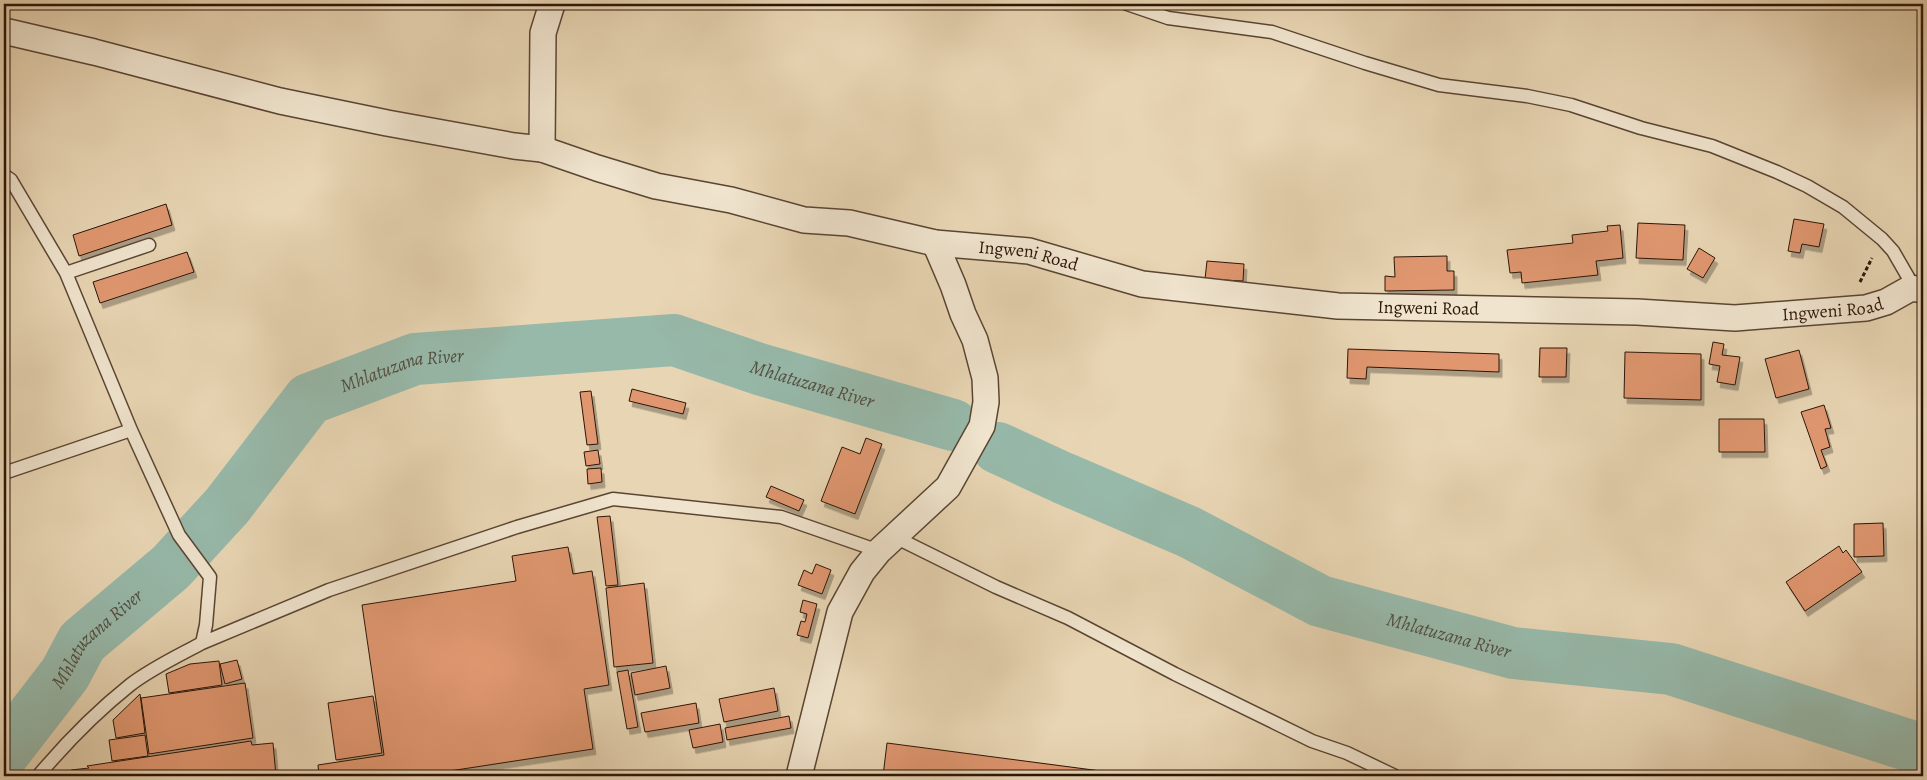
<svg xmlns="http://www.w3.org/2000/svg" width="1927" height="780" viewBox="0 0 1927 780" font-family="Alegreya,serif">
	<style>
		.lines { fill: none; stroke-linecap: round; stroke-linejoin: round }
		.river { stroke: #97b9aa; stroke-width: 52 }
		.building { fill: #e09770; stroke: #2b1508; filter: url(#shadow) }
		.lane-casing { stroke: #5a4533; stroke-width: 15 }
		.street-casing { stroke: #5a4533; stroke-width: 28 }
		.path { stroke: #2b1508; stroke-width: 3; stroke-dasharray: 4 2.5; stroke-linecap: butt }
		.lane { stroke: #f0e4ce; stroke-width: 12 }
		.street { stroke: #f0e4ce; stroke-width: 25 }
		.labels { text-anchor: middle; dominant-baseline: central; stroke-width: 4.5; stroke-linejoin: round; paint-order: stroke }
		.street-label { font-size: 18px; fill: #2b1508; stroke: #f0e4ce }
		.water-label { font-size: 19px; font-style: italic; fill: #514e41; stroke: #f0e4ce }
	</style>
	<defs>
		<filter id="shadow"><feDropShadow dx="3" dy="5.5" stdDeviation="0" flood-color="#0004"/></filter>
	</defs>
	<rect width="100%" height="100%" fill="#e8d5b3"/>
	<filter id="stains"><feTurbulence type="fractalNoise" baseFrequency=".004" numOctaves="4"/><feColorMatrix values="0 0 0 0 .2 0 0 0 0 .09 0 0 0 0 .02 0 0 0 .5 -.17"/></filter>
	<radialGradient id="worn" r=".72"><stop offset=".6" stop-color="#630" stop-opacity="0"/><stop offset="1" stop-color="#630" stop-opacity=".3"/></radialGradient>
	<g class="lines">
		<g class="river">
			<path id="s1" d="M 998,448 L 1063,478 L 1189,532 L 1320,601 L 1513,653 L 1671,669 L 1923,750"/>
			<path id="s2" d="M 4,753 L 65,674 L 82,642 L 171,567 L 227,506 L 309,399 L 415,359 L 674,340 L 759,369 L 953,425"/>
		</g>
	</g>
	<path class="building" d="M 166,204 L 172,225 L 79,256 L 73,235 Z
		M 1794,219 L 1824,224 L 1819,247 L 1802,244 L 1800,253 L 1788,251 Z
		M 1638,223 L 1685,225 L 1683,260 L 1636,258 Z
		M 1620,225 L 1623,258 L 1596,261 L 1598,275 L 1522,283 L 1521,272 L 1510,273 L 1507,250 L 1573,243 L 1572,235 L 1608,231 L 1607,226 Z
		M 1699,248 L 1715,258 L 1703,278 L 1687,269 Z
		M 187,252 L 194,272 L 100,303 L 93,282 Z
		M 1447,256 L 1447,271 L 1454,271 L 1454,290 L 1385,291 L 1385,276 L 1395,277 L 1394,257 Z
		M 1207,261 L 1244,264 L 1243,281 L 1205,279 Z
		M 1713,342 L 1724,344 L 1722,355 L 1740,357 L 1735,385 L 1717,382 L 1720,366 L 1709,364 Z
		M 1540,348 L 1567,348 L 1566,377 L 1539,377 Z
		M 1348,349 L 1499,354 L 1499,372 L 1367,367 L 1366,379 L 1347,378 Z
		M 1799,350 L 1809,389 L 1776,398 L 1765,359 Z
		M 1625,352 L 1701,354 L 1701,400 L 1624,398 Z
		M 632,389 L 686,403 L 683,414 L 629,401 Z
		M 591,391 L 598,444 L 587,445 L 580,392 Z
		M 1824,405 L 1831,428 L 1825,429 L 1830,447 L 1821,450 L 1827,466 L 1821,469 L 1801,412 Z
		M 1719,419 L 1764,419 L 1765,452 L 1719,452 Z
		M 866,438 L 882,444 L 855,514 L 821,501 L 842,447 L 860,454 Z
		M 598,450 L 600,464 L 586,466 L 584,452 Z
		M 601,468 L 602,482 L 588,484 L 587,469 Z
		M 771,486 L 804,500 L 799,511 L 766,497 Z
		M 610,516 L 618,585 L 606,586 L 597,517 Z
		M 1883,523 L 1884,556 L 1854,557 L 1854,524 Z
		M 1839,546 L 1843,553 L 1846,550 L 1862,572 L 1805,611 L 1786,582 Z
		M 568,547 L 573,574 L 592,571 L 609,685 L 584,689 L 593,749 L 417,776 L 319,776 L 318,765 L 384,755 L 362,605 L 516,581 L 512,556 Z
		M 816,564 L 831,570 L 822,594 L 798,585 L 804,570 L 812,574 Z
		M 644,583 L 653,663 L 614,667 L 606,588 Z
		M 803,600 L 817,604 L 808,638 L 797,635 L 801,621 L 805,622 L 807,614 L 800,612 Z
		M 237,660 L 242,679 L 225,684 L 220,664 Z
		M 219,661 L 222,685 L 169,693 L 166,674 L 190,664 Z
		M 666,666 L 670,688 L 635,695 L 631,673 Z
		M 628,670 L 638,727 L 627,729 L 617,672 Z
		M 245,683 L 253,738 L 149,754 L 141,698 Z
		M 774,688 L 778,711 L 724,722 L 719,699 Z
		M 140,694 L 145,733 L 116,738 L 113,720 Z
		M 373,696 L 382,753 L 336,760 L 328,703 Z
		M 696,703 L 699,723 L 645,732 L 641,713 Z
		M 789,716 L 791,728 L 727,740 L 725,728 Z
		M 720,724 L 723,742 L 693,748 L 689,730 Z
		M 145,735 L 148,756 L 112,761 L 109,740 Z
		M 251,741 L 252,745 L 273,743 L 276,776 L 66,776 L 71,770 L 89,768 L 87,766 Z
		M 887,743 L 1139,776 L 883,776 Z"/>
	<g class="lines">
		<g class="lane-casing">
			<path id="lane" d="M 1127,4 L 1168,18 L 1272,32 L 1365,63 L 1439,85 L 1527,96 L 1571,105 L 1641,128 L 1712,146 L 1777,172 L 1807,186 L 1843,207 L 1882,239 L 1893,251 L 1908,277 L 1911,288
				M 4,175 L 11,180 L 66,273 L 131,430 L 179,535 L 210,577 L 206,625 L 202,643 C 178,656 152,668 130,685 C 96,712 65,744 38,776
				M 66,273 L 149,245
				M 4,473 L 131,430
				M 895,537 L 996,587 L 1068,618 L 1175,674 L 1312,741 L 1347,753 L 1395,776
				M 202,643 L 329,590 L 517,527 L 613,499 L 781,517 L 879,551"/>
		</g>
		<g class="street-casing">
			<g id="street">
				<path id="s3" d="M 4,31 L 94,52 L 280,101 L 387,123 L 514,146 L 542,149 L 597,168 L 656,186 L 731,200 L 804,220 L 849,223 L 935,243 L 1029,251 L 1142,284 L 1338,306 L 1637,312 L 1735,318 L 1866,308 L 1886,302 L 1911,288 L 1923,290"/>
				<path d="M 542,149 L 543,33 L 552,4"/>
				<path d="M 799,776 L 840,612 L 862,572 L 879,551 L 948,487 L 982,426 L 986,402 L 985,378 L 975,340 L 963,314 L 953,285 L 935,243"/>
			</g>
		</g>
		<path class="path" d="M 1860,282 L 1872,258"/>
		<use href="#lane" class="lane"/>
		<use href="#street" class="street"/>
	</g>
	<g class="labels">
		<g class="street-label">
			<text stroke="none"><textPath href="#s3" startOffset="1051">Ingweni Road</textPath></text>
			<text stroke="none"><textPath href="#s3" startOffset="1861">Ingweni Road</textPath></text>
			<text stroke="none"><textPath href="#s3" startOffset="1456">Ingweni Road</textPath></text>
		</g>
		<g class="water-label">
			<text stroke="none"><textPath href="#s2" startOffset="568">Mhlatuzana River</textPath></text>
			<text stroke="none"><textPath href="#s2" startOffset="988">Mhlatuzana River</textPath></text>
			<text stroke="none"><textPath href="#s1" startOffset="490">Mhlatuzana River</textPath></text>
			<text stroke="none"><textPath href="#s2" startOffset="148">Mhlatuzana River</textPath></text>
		</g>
	</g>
	<rect width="1927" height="780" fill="none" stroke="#e8d5b3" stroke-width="20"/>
	<rect x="5" y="5" width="1917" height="770" fill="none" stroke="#2b1508" stroke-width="2.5"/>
	<rect x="10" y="10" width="1907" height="760" fill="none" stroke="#2b1508"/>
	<rect width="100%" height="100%" filter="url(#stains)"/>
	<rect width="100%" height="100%" fill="url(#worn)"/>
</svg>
